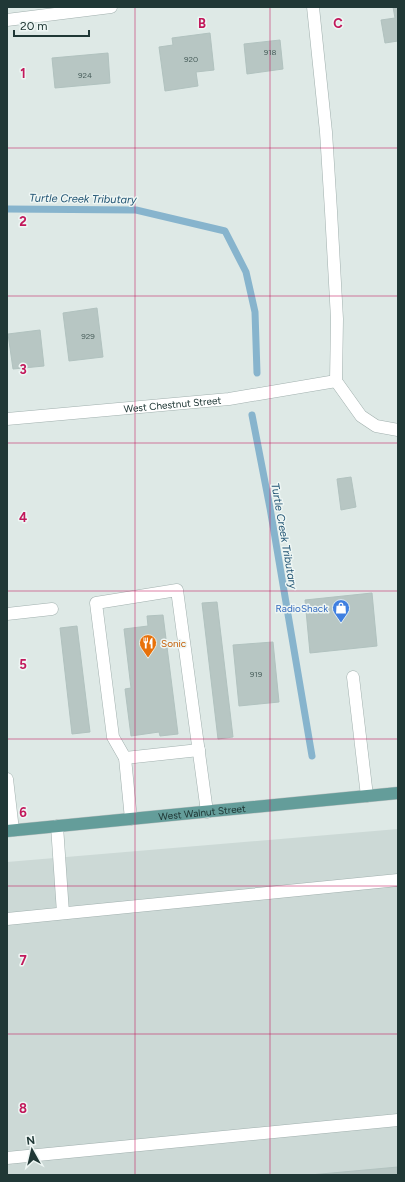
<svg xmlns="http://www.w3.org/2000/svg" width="405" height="1182" viewBox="0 0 405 1182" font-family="Figtree,sans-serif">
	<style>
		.built { fill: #ccd9d6 }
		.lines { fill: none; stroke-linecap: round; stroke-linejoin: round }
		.stream { stroke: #87b4cd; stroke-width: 7 }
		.building { fill: #b7c6c3; stroke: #b1c2bf }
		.minor-casing { stroke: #a1b0ae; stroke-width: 13 }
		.major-casing { stroke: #bcc3c3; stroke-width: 13 }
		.minor { stroke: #fff; stroke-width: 12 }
		.major { stroke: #649d9a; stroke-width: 12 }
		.grid { fill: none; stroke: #c2185b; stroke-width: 1; stroke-opacity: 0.55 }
		.labels { text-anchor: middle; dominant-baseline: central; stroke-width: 3; stroke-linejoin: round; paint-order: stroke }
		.number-label { font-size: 8px; fill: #465c59 }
		.street-label { font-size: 10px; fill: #203836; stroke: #eef6f4 }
		.shop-label { font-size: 10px; fill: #366cbe; stroke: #eef6f4; text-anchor: end }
		.food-label { font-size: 10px; fill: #c56008; stroke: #eef6f4; text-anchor: start }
		.water-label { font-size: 11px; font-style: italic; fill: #1e5271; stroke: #eef6f4 }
		.grid-label { font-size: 13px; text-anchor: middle; font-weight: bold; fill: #c2185b; stroke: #eef6f4; stroke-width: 3; stroke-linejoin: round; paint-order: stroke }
	</style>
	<rect width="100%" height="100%" fill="#dee9e6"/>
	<path class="built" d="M 398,829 L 398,1175 L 7,1175 L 7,862 Z"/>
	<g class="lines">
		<path class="stream" d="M 7,209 L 136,210 L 225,231 L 246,272 L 255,312 L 257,373
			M 252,415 L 270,508 L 312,756"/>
	</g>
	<path class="building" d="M 393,7 L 398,7 L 398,41 L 385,43 L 381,20 L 395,18 Z
		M 210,33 L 214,70 L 196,72 L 198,86 L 165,91 L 159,47 L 173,45 L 172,38 Z
		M 280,40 L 283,69 L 247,74 L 244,44 Z
		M 108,53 L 110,83 L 55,88 L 52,58 Z
		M 97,308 L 103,357 L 69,361 L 63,313 Z
		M 40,330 L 44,366 L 13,369 L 8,334 Z
		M 351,477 L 356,507 L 341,510 L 337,479 Z
		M 372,593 L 377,646 L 310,653 L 305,600 Z
		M 217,602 L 233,737 L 218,739 L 202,603 Z
		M 163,615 L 178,734 L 160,736 L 159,732 L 131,736 L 125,689 L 131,688 L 124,629 L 148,626 L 147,616 Z
		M 77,626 L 90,732 L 72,734 L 60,628 Z
		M 273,642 L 279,702 L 239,706 L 233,645 Z
		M 398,1167 L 398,1175 L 310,1175 Z"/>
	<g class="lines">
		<g class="minor-casing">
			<g id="minor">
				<path d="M 313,7 L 326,132 L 331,211 L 337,319 L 336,381 L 361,416 L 376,426 L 398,430"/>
				<path d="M 7,20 L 111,7"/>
				<path id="s1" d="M 7,419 L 229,399 L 336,381"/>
				<path d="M 7,614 L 52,609"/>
				<path d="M 353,677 L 367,796"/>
				<path d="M 125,758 L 199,750"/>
				<path d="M 7,779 L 13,830"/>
				<path d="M 131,819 L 125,758 L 113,737 L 96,603 L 177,590 L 207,812"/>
				<path d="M 57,826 L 63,913"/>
				<path d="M 7,919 L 398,880"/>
				<path d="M 7,1158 L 398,1120"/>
			</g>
		</g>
		<g class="major-casing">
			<g id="major">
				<path id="s2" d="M 7,831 L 398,793"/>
			</g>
		</g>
		<use href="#minor" class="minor"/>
		<use href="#major" class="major"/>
	</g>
	<path class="grid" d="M 135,7 L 135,1175M 270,7 L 270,1175M 7,148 L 398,148M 7,296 L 398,296M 7,443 L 398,443M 7,591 L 398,591M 7,739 L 398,739M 7,886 L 398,886M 7,1034 L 398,1034"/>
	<defs>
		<g id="shop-pin" transform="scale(0.9)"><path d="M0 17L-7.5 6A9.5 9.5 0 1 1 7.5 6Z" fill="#3f7fe0" stroke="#eef6f4"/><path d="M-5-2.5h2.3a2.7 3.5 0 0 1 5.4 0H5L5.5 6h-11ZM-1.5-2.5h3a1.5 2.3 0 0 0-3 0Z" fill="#fff"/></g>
		<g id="restaurant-pin" transform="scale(0.9)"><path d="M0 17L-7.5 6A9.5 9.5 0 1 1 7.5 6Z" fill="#e8710a" stroke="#eef6f4"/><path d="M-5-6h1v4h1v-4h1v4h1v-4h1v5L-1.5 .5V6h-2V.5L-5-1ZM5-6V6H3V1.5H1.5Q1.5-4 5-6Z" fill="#fff"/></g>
	</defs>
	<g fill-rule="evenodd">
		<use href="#shop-pin" x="341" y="608"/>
		<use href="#restaurant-pin" x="148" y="643"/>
	</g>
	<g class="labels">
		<g class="number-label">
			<text x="270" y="52">918</text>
			<text x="191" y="59">920</text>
			<text x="85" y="75">924</text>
			<text x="88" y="336">929</text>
			<text x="256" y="674">919</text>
		</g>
		<g class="street-label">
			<text stroke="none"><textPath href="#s1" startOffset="166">West Chestnut Street</textPath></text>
			<text stroke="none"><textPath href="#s2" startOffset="196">West Walnut Street</textPath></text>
		</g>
		<g class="shop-label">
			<text x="328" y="608">RadioShack</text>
		</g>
		<g class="food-label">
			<text x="161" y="643">Sonic</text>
		</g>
		<g class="water-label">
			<text transform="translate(83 199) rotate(1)">Turtle Creek Tributary</text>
			<text transform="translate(284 536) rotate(80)">Turtle Creek Tributary</text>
		</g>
	</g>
	<g class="grid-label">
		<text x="202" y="28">B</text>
		<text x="338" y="28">C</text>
		<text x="23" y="78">1</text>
		<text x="23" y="226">2</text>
		<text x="23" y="374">3</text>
		<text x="23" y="522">4</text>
		<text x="23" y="669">5</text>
		<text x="23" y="817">6</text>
		<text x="23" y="965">7</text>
		<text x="23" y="1113">8</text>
	</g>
	<rect width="405" height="1182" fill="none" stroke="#203836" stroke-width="16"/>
	<g transform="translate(32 1150) rotate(352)" stroke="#eef6f4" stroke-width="3" paint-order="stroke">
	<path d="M0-3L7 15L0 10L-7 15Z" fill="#203836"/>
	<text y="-6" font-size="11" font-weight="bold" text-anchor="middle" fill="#203836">N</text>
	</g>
	<path d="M14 30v6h75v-6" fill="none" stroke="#203836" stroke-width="2"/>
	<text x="20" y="30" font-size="12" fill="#203836" stroke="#eef6f4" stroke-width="3" paint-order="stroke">20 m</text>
</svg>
